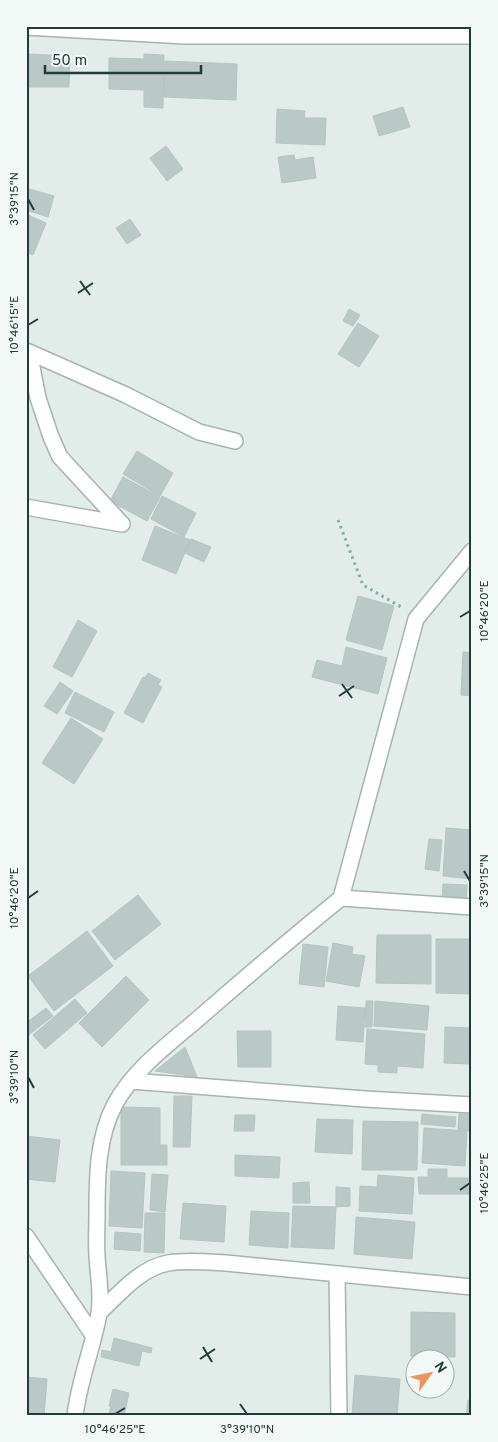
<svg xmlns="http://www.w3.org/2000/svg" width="498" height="1442" viewBox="0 0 498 1442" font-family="Overpass,sans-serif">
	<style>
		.building { fill: #bac9c5; stroke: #b4c5c0 }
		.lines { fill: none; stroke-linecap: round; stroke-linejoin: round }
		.minor-casing { stroke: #a5b4b1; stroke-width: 18 }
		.path { stroke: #83afa7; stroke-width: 3; stroke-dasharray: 2.5 4; stroke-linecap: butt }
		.minor { stroke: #fff; stroke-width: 15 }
		.ticks { fill: none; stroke: #223c39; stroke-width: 2 }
		.neatline { fill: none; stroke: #223c39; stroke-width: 2 }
		.ticks-label { font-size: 12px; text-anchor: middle; fill: #223c39 }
	</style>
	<rect width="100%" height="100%" fill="#e2ece9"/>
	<path class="building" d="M 26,54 L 70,56 L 69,87 L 26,87 Z
		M 144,54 L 164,55 L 163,108 L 144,107 L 144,90 L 109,89 L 109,58 L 144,59 Z
		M 165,61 L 237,64 L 236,100 L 164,97 Z
		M 403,107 L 410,127 L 379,136 L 373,116 Z
		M 277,109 L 305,111 L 304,118 L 326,118 L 325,145 L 276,143 Z
		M 166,146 L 183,169 L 167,181 L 150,158 Z
		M 294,155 L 295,160 L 313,157 L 316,178 L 282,183 L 278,157 Z
		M 26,188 L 54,196 L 48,217 L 26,210 Z
		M 26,214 L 46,223 L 33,255 L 26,252 Z
		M 130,219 L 141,235 L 127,244 L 116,228 Z
		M 349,309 L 360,315 L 353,326 L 343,321 Z
		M 358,323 L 379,336 L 359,367 L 338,354 Z
		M 137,451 L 173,473 L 160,496 L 123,474 Z
		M 123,477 L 160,497 L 147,521 L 110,501 Z
		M 162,496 L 196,513 L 184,537 L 151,519 Z
		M 155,526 L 190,540 L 176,574 L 142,560 Z
		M 191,539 L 211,547 L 204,562 L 185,553 Z
		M 358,596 L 394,606 L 382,650 L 346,640 Z
		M 78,620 L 97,631 L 72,677 L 53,667 Z
		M 346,647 L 387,658 L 378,694 L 312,677 L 317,660 L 342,666 Z
		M 463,652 L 472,653 L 472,696 L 461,695 Z
		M 148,673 L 161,680 L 158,685 L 162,687 L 143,723 L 124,713 L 143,677 L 145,678 Z
		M 60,682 L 73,691 L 57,714 L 44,706 Z
		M 75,692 L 114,712 L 104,732 L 65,713 Z
		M 71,718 L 103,739 L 74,784 L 42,763 Z
		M 446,828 L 472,830 L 472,879 L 443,876 Z
		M 429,839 L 442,840 L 439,871 L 425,869 Z
		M 443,884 L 467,885 L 466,903 L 442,902 Z
		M 138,895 L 161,924 L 115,960 L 92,931 Z
		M 87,931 L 113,966 L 54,1011 L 28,976 Z
		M 377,935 L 431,935 L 431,984 L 376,983 Z
		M 436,939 L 472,939 L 472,994 L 436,993 Z
		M 333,943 L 353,947 L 352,954 L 365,956 L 359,987 L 326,981 Z
		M 303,944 L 328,947 L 324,987 L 299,984 Z
		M 126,976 L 149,1000 L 102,1047 L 79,1023 Z
		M 75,999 L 87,1013 L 45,1049 L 33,1035 Z
		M 366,1001 L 373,1001 L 372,1027 L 365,1027 Z
		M 375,1001 L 429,1006 L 427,1030 L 374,1026 Z
		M 338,1006 L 365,1008 L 363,1042 L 336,1040 Z
		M 46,1008 L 53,1016 L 26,1037 L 26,1023 Z
		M 445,1027 L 472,1028 L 472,1064 L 444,1063 Z
		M 367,1029 L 425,1034 L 423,1068 L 397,1066 L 397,1073 L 378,1072 L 378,1065 L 365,1064 Z
		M 237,1031 L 271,1031 L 271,1067 L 238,1067 Z
		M 185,1047 L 197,1077 L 155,1071 Z
		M 174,1096 L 192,1096 L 190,1147 L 173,1147 Z
		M 121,1107 L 160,1108 L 160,1145 L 167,1145 L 167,1165 L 121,1165 Z
		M 422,1114 L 456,1117 L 455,1127 L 421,1124 Z
		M 459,1114 L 471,1115 L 470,1131 L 458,1129 Z
		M 235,1115 L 255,1115 L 254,1131 L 234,1131 Z
		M 317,1119 L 353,1120 L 352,1154 L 315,1152 Z
		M 363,1121 L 418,1122 L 417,1170 L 362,1170 Z
		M 424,1128 L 467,1131 L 465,1166 L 422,1163 Z
		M 26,1136 L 60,1140 L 55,1182 L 26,1179 Z
		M 235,1155 L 280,1157 L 279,1178 L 235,1176 Z
		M 428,1169 L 447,1169 L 447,1178 L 472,1178 L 472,1194 L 419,1194 L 418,1177 L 428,1177 Z
		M 111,1171 L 145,1173 L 142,1228 L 109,1226 Z
		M 152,1174 L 168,1175 L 165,1212 L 150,1210 Z
		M 378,1175 L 414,1178 L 412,1214 L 359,1211 L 360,1186 L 377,1187 Z
		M 309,1182 L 310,1203 L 293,1203 L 293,1183 Z
		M 336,1187 L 350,1188 L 350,1206 L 336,1207 Z
		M 183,1203 L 226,1206 L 224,1242 L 180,1239 Z
		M 293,1206 L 336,1207 L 334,1249 L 291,1247 Z
		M 251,1211 L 289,1213 L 288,1248 L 249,1245 Z
		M 145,1213 L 165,1213 L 164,1253 L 144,1252 Z
		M 356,1217 L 415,1222 L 412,1259 L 354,1254 Z
		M 115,1232 L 141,1234 L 140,1251 L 114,1249 Z
		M 411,1312 L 455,1313 L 455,1357 L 411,1356 Z
		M 114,1338 L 152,1348 L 151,1353 L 142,1351 L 139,1366 L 101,1357 L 102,1350 L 111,1352 Z
		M 355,1375 L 400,1379 L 397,1416 L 352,1416 Z
		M 26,1377 L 47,1379 L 44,1416 L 26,1416 Z
		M 113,1389 L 129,1393 L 124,1416 L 109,1413 L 111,1407 L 109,1406 Z
		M 468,1400 L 472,1400 L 472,1416 L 466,1416 Z"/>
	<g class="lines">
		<g class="minor-casing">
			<path id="minor" d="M 26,27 L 185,36 L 472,36
				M 26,351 L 29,352 L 38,398 L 51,437 L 60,457 L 122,524
				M 29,352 L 126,395 L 199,432 L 235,441
				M 26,507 L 122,524
				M 341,898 L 416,619 L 472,551
				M 131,1081 L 365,1099 L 472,1105
				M 26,1236 L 93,1335
				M 337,1274 L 339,1416
				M 99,1313 C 118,1295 140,1268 168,1263 C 187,1260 207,1262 226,1263 L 472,1287
				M 75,1416 C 79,1380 93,1348 99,1313 C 102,1293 98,1275 97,1256 C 96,1242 97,1228 97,1215 C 97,1177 97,1138 115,1104 C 134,1069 170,1043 199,1018 C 246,977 293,937 341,898 L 472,907"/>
		</g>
		<path class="path" d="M 338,520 L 363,585 L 403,608"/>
		<use href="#minor" class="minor"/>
	</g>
	<path class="ticks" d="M 28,199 L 34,210M 80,281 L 90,295M 78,293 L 93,283M 28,325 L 38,319M 460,617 L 470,611M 342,684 L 352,698M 339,696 L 354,686M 464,871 L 470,881M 28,898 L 38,891M 28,1077 L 34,1088M 460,1190 L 470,1183M 203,1347 L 212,1362M 200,1359 L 215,1349M 240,1404 L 247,1414M 115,1414 L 125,1408"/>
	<rect width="498" height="1442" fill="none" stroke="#f2f8f6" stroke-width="55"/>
	<g transform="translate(430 1374) rotate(57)"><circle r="24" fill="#f2f8f6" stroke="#9fadaa"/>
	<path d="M0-4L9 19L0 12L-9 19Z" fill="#ef945d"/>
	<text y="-8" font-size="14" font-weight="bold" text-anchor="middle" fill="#223c39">N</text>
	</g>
	<path d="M45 65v8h156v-8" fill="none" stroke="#223c39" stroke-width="2.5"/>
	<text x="52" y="65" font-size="15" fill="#223c39" stroke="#f2f8f6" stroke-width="4" paint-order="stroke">50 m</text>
	<rect x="28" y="28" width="442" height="1386" class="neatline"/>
	<g class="ticks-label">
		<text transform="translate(14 199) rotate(-90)" y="4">3°39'15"N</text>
		<text transform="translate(14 325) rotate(-90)" y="4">10°46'15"E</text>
		<text transform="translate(484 611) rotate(-90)" y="4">10°46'20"E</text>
		<text transform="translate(484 881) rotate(-90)" y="4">3°39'15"N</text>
		<text transform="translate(14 898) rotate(-90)" y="4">10°46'20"E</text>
		<text transform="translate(14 1077) rotate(-90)" y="4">3°39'10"N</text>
		<text transform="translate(484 1183) rotate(-90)" y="4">10°46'25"E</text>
		<text x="115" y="1433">10°46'25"E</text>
		<text x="247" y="1433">3°39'10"N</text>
	</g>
</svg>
